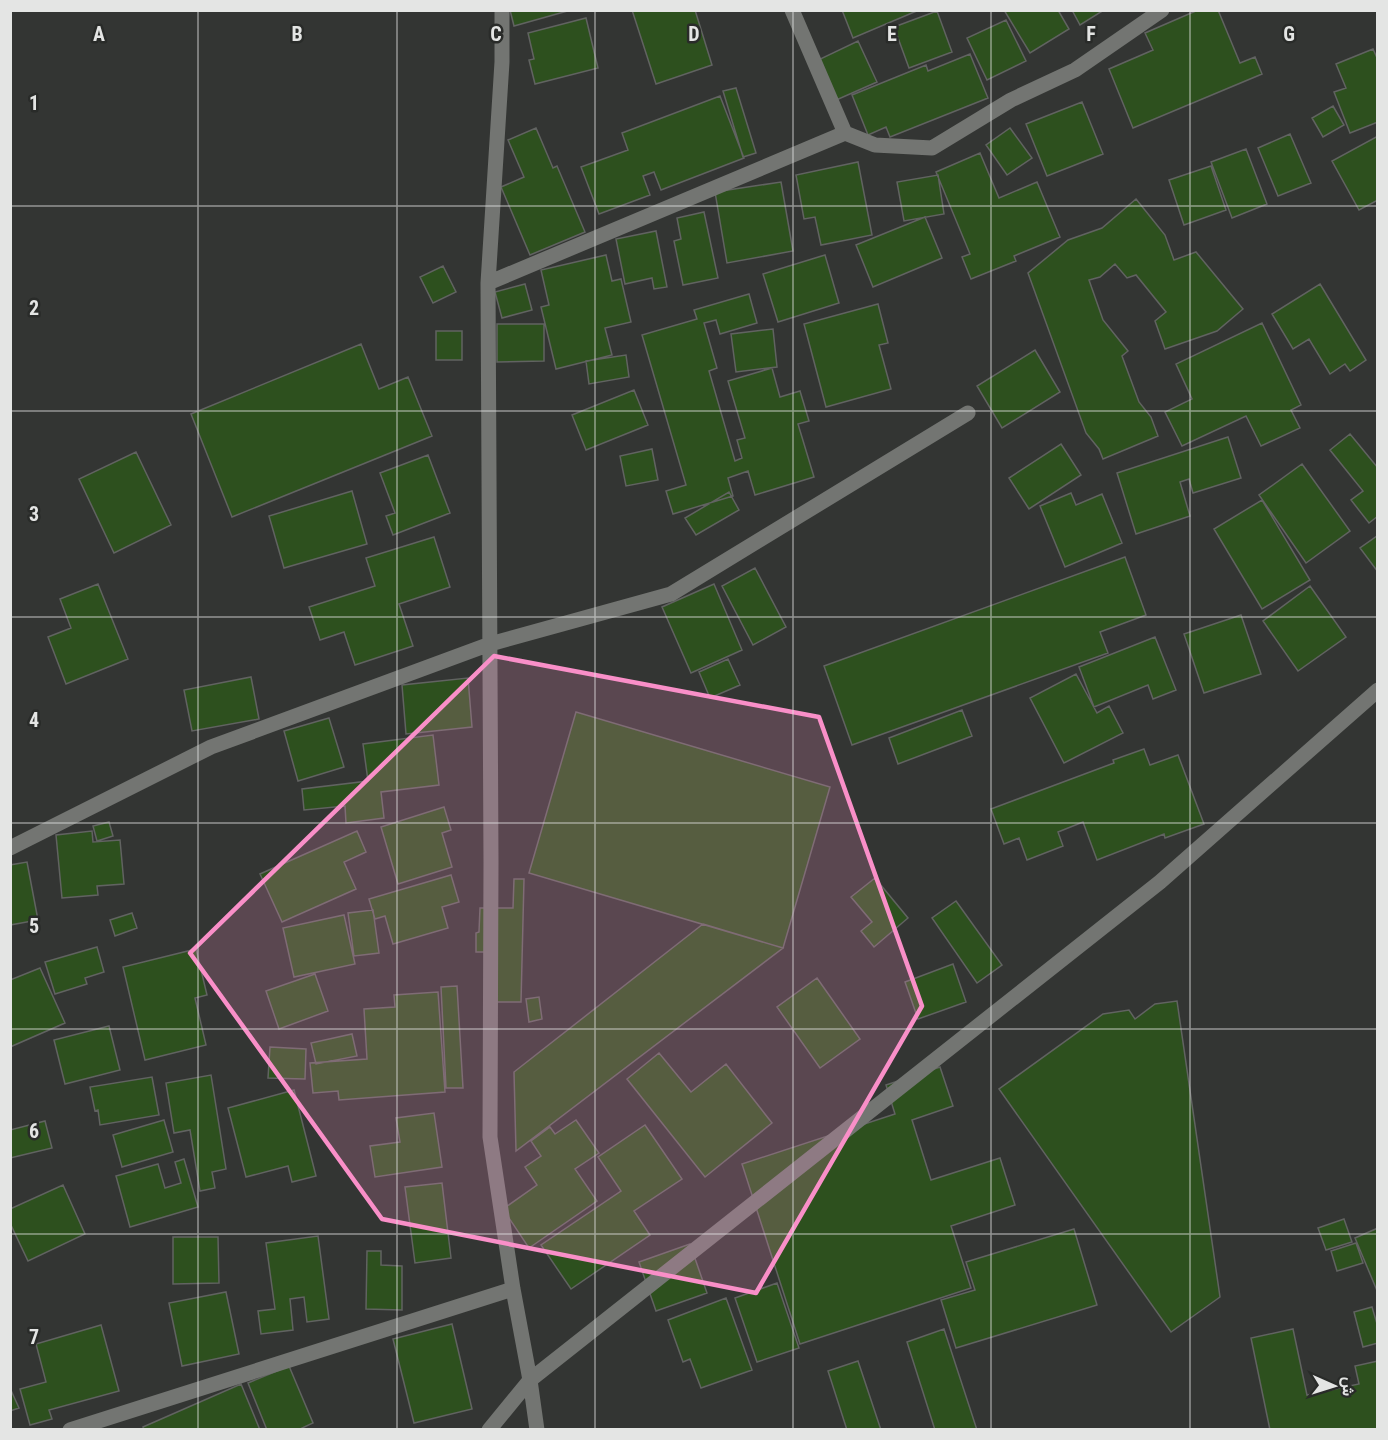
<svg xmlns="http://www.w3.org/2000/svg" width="1388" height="1440" viewBox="0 0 1388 1440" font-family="'Roboto Condensed',Vazirmatn,sans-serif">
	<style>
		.building { fill: #2d501e; stroke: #616361; stroke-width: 1.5 }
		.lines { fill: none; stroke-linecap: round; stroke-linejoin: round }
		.minor { stroke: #737572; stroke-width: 15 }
		.marked { fill: #f98fc8; fill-opacity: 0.2; stroke: #f98fc8; stroke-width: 4.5; stroke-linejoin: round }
		.grid { fill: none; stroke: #e4e5e4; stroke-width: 1.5; stroke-opacity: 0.55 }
		.grid-label { font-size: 20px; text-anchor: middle; font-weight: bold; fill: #e4e5e4; stroke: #292b29; stroke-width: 5; stroke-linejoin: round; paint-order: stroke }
	</style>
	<rect width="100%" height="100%" fill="#333533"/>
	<path class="building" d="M 510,10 L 571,10 L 514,26 Z
		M 632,10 L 695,10 L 712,65 L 656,84 Z
		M 842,10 L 919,10 L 853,38 Z
		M 1004,10 L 1058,10 L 1069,29 L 1030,53 Z
		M 1072,10 L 1104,10 L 1080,25 Z
		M 1198,10 L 1218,10 L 1240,63 L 1255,57 L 1262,74 L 1133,128 L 1109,69 L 1153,50 L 1145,33 Z
		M 937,11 L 952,52 L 909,68 L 894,27 Z
		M 586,18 L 598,68 L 535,84 L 529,60 L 534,59 L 528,33 Z
		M 1006,20 L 1026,61 L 987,80 L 967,38 Z
		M 858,41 L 877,82 L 834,101 L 816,61 Z
		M 1373,49 L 1378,60 L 1378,122 L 1350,133 L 1334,92 L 1346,88 L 1336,64 Z
		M 970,54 L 988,98 L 890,137 L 886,127 L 868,135 L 852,95 L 926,65 L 928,71 Z
		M 736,88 L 756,153 L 743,157 L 723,91 Z
		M 720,96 L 744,158 L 661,190 L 654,172 L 643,176 L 650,195 L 599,214 L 581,167 L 628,150 L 622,133 Z
		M 1082,102 L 1103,154 L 1047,176 L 1026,124 Z
		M 1333,106 L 1344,125 L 1323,137 L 1312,118 Z
		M 536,128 L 553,168 L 557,166 L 585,232 L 530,255 L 501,187 L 524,177 L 508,140 Z
		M 1010,128 L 1032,158 L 1007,175 L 986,145 Z
		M 1290,134 L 1311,183 L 1278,196 L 1258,148 Z
		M 1378,136 L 1378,200 L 1359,210 L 1332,161 Z
		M 1246,149 L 1267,204 L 1232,218 L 1211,162 Z
		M 980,153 L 999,198 L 1037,182 L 1060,237 L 1014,256 L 1016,261 L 971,279 L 962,257 L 970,254 L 936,172 Z
		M 858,162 L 872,235 L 821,245 L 815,217 L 804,219 L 796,175 Z
		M 1211,166 L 1226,210 L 1184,225 L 1169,180 Z
		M 938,175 L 944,214 L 904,221 L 897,182 Z
		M 781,182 L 793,251 L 727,263 L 715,192 Z
		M 1136,199 L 1165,235 L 1174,260 L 1196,252 L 1243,309 L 1217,331 L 1165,349 L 1155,321 L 1166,312 L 1136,275 L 1127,278 L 1115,264 L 1100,277 L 1089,280 L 1103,320 L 1128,351 L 1122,356 L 1139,402 L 1151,417 L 1158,436 L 1103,459 L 1099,449 L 1086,433 L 1028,273 L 1068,240 L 1102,228 Z
		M 704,212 L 718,278 L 683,285 L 674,241 L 681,239 L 677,218 Z
		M 925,217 L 942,258 L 873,287 L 856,245 Z
		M 656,231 L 667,287 L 654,289 L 652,278 L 625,284 L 616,239 Z
		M 606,255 L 612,281 L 621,279 L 631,322 L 605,328 L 612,355 L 556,369 L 541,307 L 549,305 L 541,270 Z
		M 825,255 L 839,303 L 778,322 L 763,274 Z
		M 443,266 L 456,292 L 433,303 L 420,277 Z
		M 525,284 L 532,310 L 502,318 L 495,292 Z
		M 1320,284 L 1366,360 L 1350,371 L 1345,364 L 1330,374 L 1309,339 L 1293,349 L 1272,314 Z
		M 749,294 L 757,323 L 720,334 L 716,320 L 704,323 L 717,368 L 709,371 L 735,461 L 742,458 L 737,440 L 745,438 L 728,381 L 772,368 L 780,397 L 800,391 L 809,421 L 798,424 L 814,477 L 755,495 L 748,471 L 728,478 L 733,496 L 673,514 L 666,491 L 686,485 L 642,335 L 697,319 L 694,310 Z
		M 878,304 L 888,343 L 879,345 L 891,389 L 826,407 L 804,324 Z
		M 1262,323 L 1301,405 L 1291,410 L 1300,428 L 1261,446 L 1246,416 L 1182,446 L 1165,412 L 1192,399 L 1176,364 Z
		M 497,324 L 544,324 L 544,361 L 497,362 Z
		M 773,329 L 777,367 L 736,372 L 731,334 Z
		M 436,331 L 462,331 L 462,360 L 436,360 Z
		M 361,344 L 379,389 L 408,377 L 432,436 L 232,517 L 191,414 Z
		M 1035,350 L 1060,392 L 1002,428 L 977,386 Z
		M 626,355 L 629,377 L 589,384 L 586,361 Z
		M 634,390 L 648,425 L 586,450 L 572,415 Z
		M 1350,434 L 1378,468 L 1378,516 L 1369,523 L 1351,500 L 1363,491 L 1330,450 Z
		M 1228,437 L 1241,478 L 1193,493 L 1189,479 L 1180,482 L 1190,516 L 1136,534 L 1117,473 Z
		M 1061,444 L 1081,475 L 1029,509 L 1009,478 Z
		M 652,449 L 658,480 L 626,486 L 620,456 Z
		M 136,452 L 171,525 L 114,553 L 79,479 Z
		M 428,455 L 450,513 L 393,535 L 386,516 L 395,513 L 380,473 Z
		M 1302,464 L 1350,531 L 1306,563 L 1259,495 Z
		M 352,491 L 367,544 L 284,568 L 269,516 Z
		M 729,492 L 739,510 L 696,535 L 685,518 Z
		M 1071,493 L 1076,505 L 1102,494 L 1122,543 L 1065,567 L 1040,506 Z
		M 1262,500 L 1310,580 L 1262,609 L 1214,529 Z
		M 1377,536 L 1378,537 L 1378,572 L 1360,548 Z
		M 434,537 L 450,587 L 399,604 L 413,646 L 355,665 L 344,632 L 320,640 L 309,607 L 375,586 L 366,558 Z
		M 1125,557 L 1146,615 L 1100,632 L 1108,653 L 852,745 L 824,666 Z
		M 755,568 L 786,627 L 753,645 L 722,586 Z
		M 98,584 L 128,659 L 66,684 L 48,637 L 71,628 L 60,599 Z
		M 714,584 L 742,650 L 691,673 L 662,607 Z
		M 1310,586 L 1346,637 L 1298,671 L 1263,621 Z
		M 1241,615 L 1261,674 L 1204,693 L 1184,634 Z
		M 1155,637 L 1176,690 L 1153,699 L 1148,685 L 1094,707 L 1079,667 Z
		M 728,659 L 740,685 L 710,698 L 699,672 Z
		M 1076,674 L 1097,713 L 1109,706 L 1123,733 L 1064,763 L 1030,698 Z
		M 251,677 L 259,719 L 192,731 L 184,690 Z
		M 468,678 L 472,727 L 406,734 L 402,685 Z
		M 962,710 L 972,736 L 898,764 L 889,738 Z
		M 576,712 L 830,787 L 783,948 L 529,873 Z
		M 329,718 L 344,767 L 298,781 L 284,731 Z
		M 433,735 L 439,785 L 381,792 L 384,818 L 346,823 L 345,806 L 304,810 L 302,789 L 368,781 L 363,744 Z
		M 1144,749 L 1150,765 L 1178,755 L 1204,824 L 1165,838 L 1164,834 L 1097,860 L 1083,822 L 1058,832 L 1063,846 L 1027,860 L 1019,838 L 1004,844 L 991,809 L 1114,763 L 1113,760 Z
		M 444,807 L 451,830 L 442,833 L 452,867 L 398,884 L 381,827 Z
		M 109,822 L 113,836 L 97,841 L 93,826 Z
		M 92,831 L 93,842 L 120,840 L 124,884 L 97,886 L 98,895 L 62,898 L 56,835 Z
		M 357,831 L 366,852 L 344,862 L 356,889 L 282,922 L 260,874 Z
		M 27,862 L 38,920 L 10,925 L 10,865 Z
		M 451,875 L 459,902 L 442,907 L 448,928 L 393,944 L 385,916 L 375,919 L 369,899 Z
		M 875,878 L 908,918 L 874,947 L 861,931 L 872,922 L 851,897 Z
		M 514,879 L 524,879 L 521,1002 L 494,1002 L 495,952 L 476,952 L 476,933 L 479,932 L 480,908 L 513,908 Z
		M 956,901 L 1002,965 L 977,983 L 932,918 Z
		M 373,910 L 379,953 L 354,956 L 348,913 Z
		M 132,913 L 137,928 L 115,936 L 110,920 Z
		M 344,915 L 355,964 L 294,977 L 283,928 Z
		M 703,924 L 783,948 L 516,1151 L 514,1072 Z
		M 97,947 L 104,972 L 85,978 L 87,984 L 55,994 L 45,962 Z
		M 196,949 L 207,995 L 195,998 L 206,1045 L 145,1060 L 123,967 Z
		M 953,964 L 966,1002 L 918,1019 L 905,982 Z
		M 40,968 L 65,1023 L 10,1047 L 10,980 Z
		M 315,974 L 328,1011 L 279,1029 L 266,991 Z
		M 817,978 L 860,1039 L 820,1068 L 777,1007 Z
		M 457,986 L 463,1088 L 446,1088 L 441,987 Z
		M 438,992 L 445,1092 L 339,1100 L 338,1091 L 313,1093 L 310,1063 L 367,1059 L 364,1009 L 395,1007 L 394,995 Z
		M 539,997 L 542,1019 L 529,1022 L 526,999 Z
		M 1177,1001 L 1220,1297 L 1171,1332 L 999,1089 L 1103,1014 L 1129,1010 L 1135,1019 L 1155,1004 Z
		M 109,1026 L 120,1070 L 65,1084 L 54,1040 Z
		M 352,1034 L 357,1056 L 316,1064 L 311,1043 Z
		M 270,1047 L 306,1049 L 305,1079 L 268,1078 Z
		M 659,1053 L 691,1092 L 726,1064 L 772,1123 L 705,1177 L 627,1079 Z
		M 940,1067 L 953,1106 L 912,1120 L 931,1180 L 1000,1158 L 1015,1205 L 951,1226 L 971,1288 L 800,1344 L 742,1164 L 895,1114 L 886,1085 Z
		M 211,1075 L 226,1169 L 212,1172 L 215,1188 L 200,1191 L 190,1130 L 174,1133 L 166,1083 Z
		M 152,1077 L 159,1115 L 100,1125 L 98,1110 L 95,1111 L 90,1087 Z
		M 294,1090 L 316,1176 L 292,1182 L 288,1166 L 246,1177 L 228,1108 Z
		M 434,1113 L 442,1167 L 375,1177 L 370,1146 L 400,1142 L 396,1118 Z
		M 164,1120 L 173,1152 L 122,1167 L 113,1135 Z
		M 576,1120 L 599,1153 L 575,1169 L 597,1201 L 529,1248 L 503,1209 L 537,1185 L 525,1167 L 541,1156 L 531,1141 L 550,1127 L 555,1134 Z
		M 45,1121 L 52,1148 L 10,1158 L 10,1130 Z
		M 645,1125 L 682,1179 L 634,1211 L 650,1235 L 571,1289 L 541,1245 L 621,1191 L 598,1157 Z
		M 184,1159 L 198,1207 L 130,1227 L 116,1176 L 158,1164 L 165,1188 L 181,1183 L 175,1162 Z
		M 442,1183 L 451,1258 L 415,1263 L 405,1187 Z
		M 63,1185 L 85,1234 L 28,1261 L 10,1223 L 10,1209 Z
		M 1344,1219 L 1352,1242 L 1326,1250 L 1318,1228 Z
		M 1378,1228 L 1378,1293 L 1355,1238 Z
		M 1074,1229 L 1097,1305 L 956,1348 L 941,1300 L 975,1290 L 966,1262 Z
		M 318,1236 L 329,1319 L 307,1322 L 304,1297 L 290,1299 L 293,1330 L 261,1334 L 258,1311 L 275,1309 L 266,1243 Z
		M 173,1237 L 218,1237 L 219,1283 L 173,1284 Z
		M 1356,1243 L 1363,1263 L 1337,1271 L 1331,1251 Z
		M 690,1244 L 707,1293 L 656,1311 L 639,1262 Z
		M 367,1251 L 381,1251 L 381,1265 L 402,1266 L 402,1310 L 366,1309 Z
		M 777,1283 L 799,1348 L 757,1362 L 735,1298 Z
		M 226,1292 L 239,1354 L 182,1366 L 169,1303 Z
		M 726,1298 L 752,1370 L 701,1388 L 690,1359 L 683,1362 L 668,1320 Z
		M 1372,1307 L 1378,1327 L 1378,1343 L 1363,1347 L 1354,1312 Z
		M 452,1324 L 472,1409 L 414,1423 L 393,1339 Z
		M 101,1325 L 119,1391 L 49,1410 L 52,1419 L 30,1425 L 20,1389 L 46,1382 L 36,1344 Z
		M 944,1329 L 977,1430 L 935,1430 L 907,1342 Z
		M 1293,1329 L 1307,1395 L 1359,1384 L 1355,1366 L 1378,1361 L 1378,1430 L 1270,1430 L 1251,1338 Z
		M 858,1361 L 881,1430 L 847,1430 L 828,1371 Z
		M 289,1366 L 313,1423 L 298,1430 L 267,1430 L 248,1383 Z
		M 241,1384 L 260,1430 L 144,1430 L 143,1427 Z
		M 10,1388 L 19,1408 L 10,1411 Z"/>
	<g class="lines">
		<path class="minor" d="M 845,133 L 875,145 L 932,148 L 1011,100 L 1075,70 L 1162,10
			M 488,283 L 845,133 L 792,10
			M 10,848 L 211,747 L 490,644 L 671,594 L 968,413
			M 70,1430 L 513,1289
			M 489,1430 L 530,1380 L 513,1289 L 490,1137 L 491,862 L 488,283 L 502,62 L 502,10
			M 537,1430 L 530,1380 L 1160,882 L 1378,690"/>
	</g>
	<path class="marked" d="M 494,656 L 819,717 L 922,1006 L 756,1293 L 382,1219 L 190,953 Z"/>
	<path class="grid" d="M 198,10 L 198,1430M 397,10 L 397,1430M 595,10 L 595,1430M 793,10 L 793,1430M 991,10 L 991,1430M 1190,10 L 1190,1430M 10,206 L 1378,206M 10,411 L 1378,411M 10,617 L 1378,617M 10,823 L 1378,823M 10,1029 L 1378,1029M 10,1234 L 1378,1234"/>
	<g class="grid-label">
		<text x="99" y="41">A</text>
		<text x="297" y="41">B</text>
		<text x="496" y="41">C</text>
		<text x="694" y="41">D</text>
		<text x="892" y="41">E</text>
		<text x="1091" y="41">F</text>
		<text x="1289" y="41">G</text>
		<text x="34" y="110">1</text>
		<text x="34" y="315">2</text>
		<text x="34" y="521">3</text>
		<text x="34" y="727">4</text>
		<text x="34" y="933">5</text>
		<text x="34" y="1138">6</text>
		<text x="34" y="1344">7</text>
	</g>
	<rect width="1388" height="1440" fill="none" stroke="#e4e5e4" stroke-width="24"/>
	<g transform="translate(1334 1386) rotate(93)" stroke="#292b29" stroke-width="4.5" paint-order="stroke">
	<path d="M0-4.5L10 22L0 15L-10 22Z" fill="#e4e5e4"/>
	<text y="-9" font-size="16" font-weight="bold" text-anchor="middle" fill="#e4e5e4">ش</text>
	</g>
</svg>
